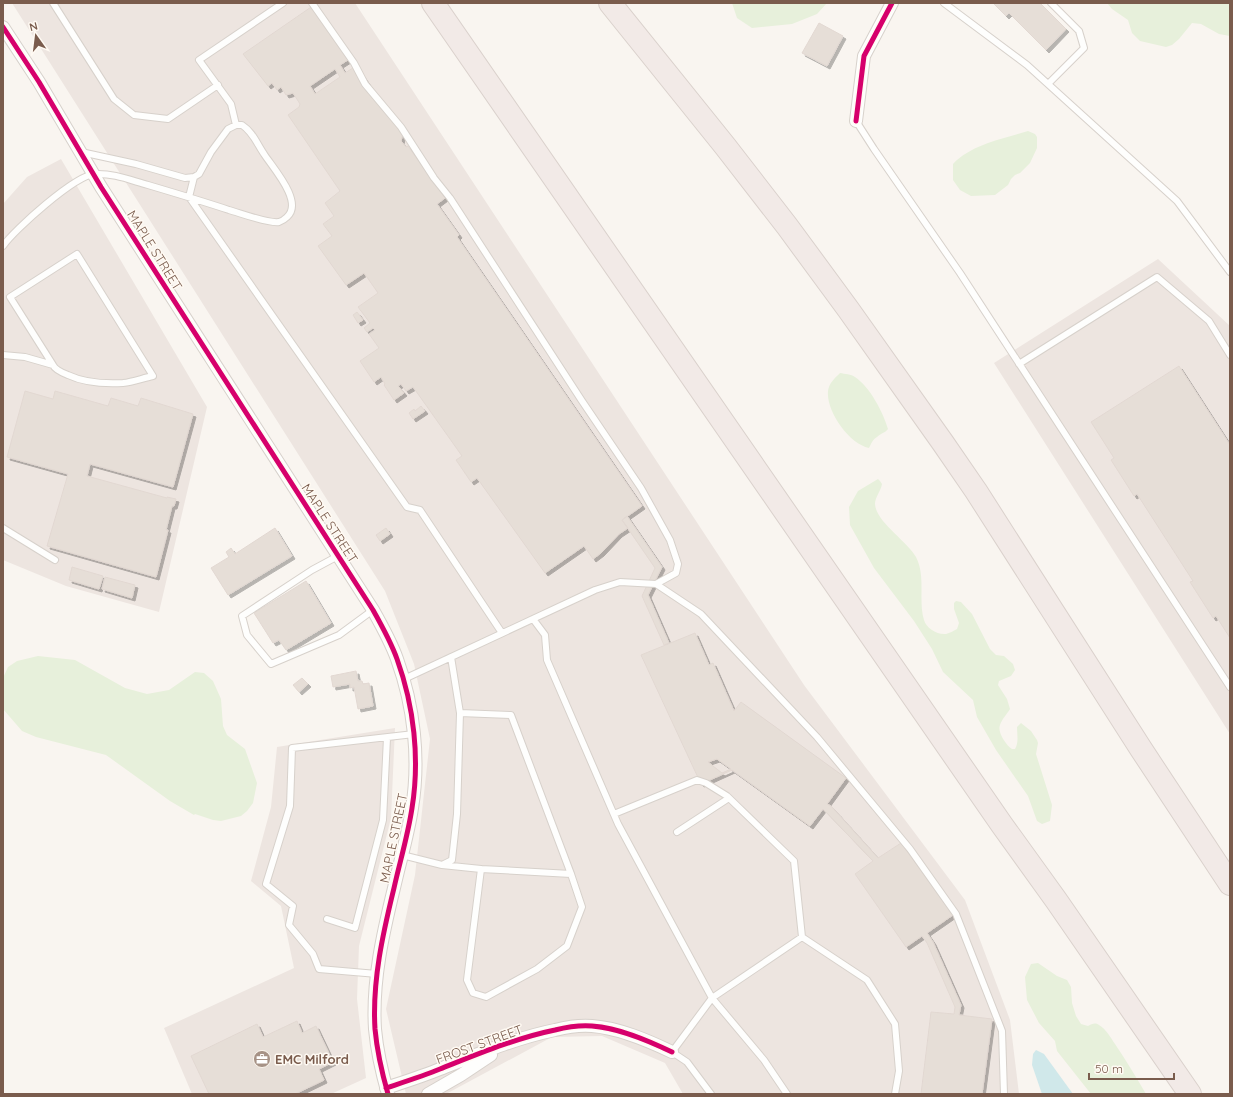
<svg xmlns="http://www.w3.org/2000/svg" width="1233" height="1097" viewBox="0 0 1233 1097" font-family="Quicksand,sans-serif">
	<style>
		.industrial { fill: #ede5e0 }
		.green { fill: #e7f0db }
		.water { fill: #d0e8ea }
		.building { fill: #e6ded7; stroke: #e2d8d2; fill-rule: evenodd; filter: url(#shadow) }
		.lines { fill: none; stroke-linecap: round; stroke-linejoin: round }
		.service-casing { stroke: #d7d1cb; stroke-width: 8 }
		.minor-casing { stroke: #d7d1cb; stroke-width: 14 }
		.motorway-casing { stroke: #dad1cc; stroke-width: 24 }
		.service { stroke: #fefefd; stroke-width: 6 }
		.minor { stroke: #fefefd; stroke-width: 12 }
		.motorway { stroke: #f2eae7; stroke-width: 22 }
		.cycleway-casing { stroke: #fffaf3; stroke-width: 8 }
		.cycleway { stroke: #d6006c; stroke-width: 5 }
		.labels { text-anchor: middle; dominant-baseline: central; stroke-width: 3; stroke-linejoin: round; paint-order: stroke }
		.street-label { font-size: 13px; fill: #7a5c4d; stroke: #fffaf3 }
		.poi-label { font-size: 13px; font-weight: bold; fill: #7a5c4d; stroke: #fffaf3; text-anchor: start }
	</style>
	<defs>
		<filter id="shadow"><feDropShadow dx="3" dy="3" stdDeviation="0" flood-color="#0004"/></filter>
	</defs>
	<rect width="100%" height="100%" fill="#f9f5f0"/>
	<path class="industrial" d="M 12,3 L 355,3 L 804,685 L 965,900 L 1010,1020 L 1019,1094 L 683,1094 L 665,1063 L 602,1036 L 552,1037 L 446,1094 L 406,1094 L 386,1009 L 415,875 L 430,739 L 414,664 L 385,591 Z
		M 61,159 L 207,407 L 159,612 L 66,586 L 3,560 L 3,204 L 27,177 Z
		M 1158,259 L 1230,326 L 1230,734 L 994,363 Z
		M 395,728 L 391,818 L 359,946 L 357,999 L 366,1078 L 331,1094 L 192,1094 L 164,1028 L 294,968 L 281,906 L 251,881 L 271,807 L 277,747 Z"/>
	<path class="green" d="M 732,3 L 827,3 L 817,14 L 792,24 L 752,28 L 737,18 Z
		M 1107,3 L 1230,3 L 1230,36 L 1219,34 L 1201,24 L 1192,23 L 1179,39 L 1172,45 L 1166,47 L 1140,41 L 1132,33 L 1128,20 L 1112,9 Z
		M 1028,131 L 1035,134 L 1037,137 L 1037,148 L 1030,163 L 1020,173 L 1015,175 L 1011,179 L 1008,185 L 995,195 L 971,196 L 960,190 L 953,180 L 953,164 C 972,144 1003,139 1028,131 Z
		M 840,373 C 845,374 851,374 855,377 C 870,387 883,412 888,429 C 885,433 881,433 877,437 C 873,439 871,444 869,448 C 849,444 826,411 828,391 C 829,383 835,378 840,373 Z
		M 878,479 L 880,481 L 882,484 C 881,491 875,497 875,504 C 876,522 907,541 916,557 C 926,576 918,601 924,620 C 926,628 937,635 946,634 C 950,633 953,631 957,629 L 959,623 L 954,609 L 954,603 L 956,601 L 961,602 L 972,614 L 990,649 L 996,655 L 1004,656 L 1013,664 L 1015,670 L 1011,676 L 999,681 L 998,685 L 1007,699 L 1010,709 C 1007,714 1002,719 1000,725 C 997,732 1006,745 1012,749 L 1015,749 C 1019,742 1017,735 1017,727 L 1021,723 L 1031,731 L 1037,740 L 1038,743 L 1036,754 L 1052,805 L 1050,821 L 1042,824 L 1037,821 L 1028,796 L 996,750 L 977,717 L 973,700 L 943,672 L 932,649 L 914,621 L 874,568 L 850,525 L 849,507 L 858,491 Z
		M 38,656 L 75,660 L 125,688 L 147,694 L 169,690 L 195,672 L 204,673 L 213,681 L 221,699 L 223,726 L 227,735 L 245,749 L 257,783 L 253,803 L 247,811 L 241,816 L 221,821 L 213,820 L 195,814 L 194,815 L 170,801 L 106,755 L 36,737 L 22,731 L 3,709 L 3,678 L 8,667 L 17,661 Z
		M 1038,963 L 1057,976 L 1067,980 L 1071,987 L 1072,1003 L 1076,1016 L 1081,1024 L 1088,1026 C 1092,1024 1095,1022 1099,1025 C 1106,1029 1111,1038 1115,1044 C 1126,1060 1136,1077 1146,1094 L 1091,1094 L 1057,1051 L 1055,1041 L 1039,1023 L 1027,1000 L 1025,977 L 1031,964 Z"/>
	<path class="water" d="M 1036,1050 L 1044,1054 L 1073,1094 L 1042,1094 L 1032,1065 L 1033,1054 Z"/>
	<path class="building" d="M 993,3 L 1040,3 L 1066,29 L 1046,50 L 1009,13 L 1006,16 Z
		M 314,5 L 351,58 L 340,65 L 345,73 L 356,66 L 403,133 L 401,141 L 406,147 L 408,146 L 445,198 L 437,204 L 459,235 L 457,237 L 642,506 L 622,520 L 628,528 L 619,534 L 601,553 L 593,559 L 584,546 L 545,573 L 477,478 L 471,482 L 456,460 L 462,456 L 413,387 L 406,391 L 401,384 L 398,386 L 404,393 L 394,400 L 384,385 L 385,384 L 381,377 L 374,382 L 360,361 L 379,348 L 369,334 L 375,330 L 373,328 L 367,332 L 364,328 L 370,323 L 358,307 L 378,293 L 364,273 L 346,285 L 318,246 L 332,236 L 323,224 L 334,216 L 325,203 L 340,191 L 288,115 L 299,107 L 300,104 L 293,93 L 286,95 L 281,87 L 277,90 L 272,83 L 268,86 L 243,54 ZM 335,69 L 340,77 L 315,94 L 310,86 Z
		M 819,23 L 843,36 L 827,66 L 802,53 Z
		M 357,312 L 363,320 L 358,323 L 353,315 Z
		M 1179,366 L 1230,445 L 1230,638 L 1216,616 L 1213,618 L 1190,582 L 1193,581 L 1137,494 L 1134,496 L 1111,460 L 1114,458 L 1091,422 Z
		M 25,391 L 53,399 L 55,391 L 108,406 L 111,398 L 138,406 L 141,398 L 193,414 L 173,487 L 90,464 L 87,476 L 167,498 L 167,497 L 176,499 L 174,506 L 172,506 L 166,530 L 168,530 L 156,577 L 47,546 L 68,474 L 7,457 Z
		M 421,406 L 425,411 L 413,419 L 409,413 L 414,409 L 415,411 Z
		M 627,516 L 662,567 L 648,595 L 669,643 L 664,645 L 642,596 L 655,568 L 622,520 Z
		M 275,528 L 292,556 L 228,595 L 211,568 L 229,557 L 226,552 L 231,548 L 235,554 Z
		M 386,528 L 390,534 L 380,541 L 376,535 Z
		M 72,567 L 103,576 L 99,589 L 69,580 Z
		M 105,577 L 135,585 L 132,598 L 102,589 Z
		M 306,581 L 331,623 L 286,650 L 279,640 L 273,643 L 254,613 Z
		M 695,633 L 709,665 L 713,663 L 734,711 L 741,702 L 846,778 L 827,804 L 831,806 L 878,858 L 901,843 L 953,915 L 927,933 L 933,942 L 961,1005 L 959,1015 L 992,1019 L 982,1094 L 921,1094 L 931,1012 L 954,1014 L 955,1007 L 927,943 L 922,936 L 906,947 L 855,874 L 873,861 L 823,809 L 810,826 L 732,770 L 701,784 L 641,655 ZM 717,759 L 731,769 L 722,773 L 708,762 Z
		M 356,671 L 358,681 L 362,681 L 363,684 L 369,683 L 373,706 L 358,709 L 354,687 L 350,688 L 350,684 L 333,687 L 331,676 Z
		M 302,678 L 308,684 L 299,692 L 293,685 Z
		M 297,1021 L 302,1033 L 316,1026 L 333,1062 L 319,1069 L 324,1080 L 295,1094 L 209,1094 L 191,1056 L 257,1024 L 263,1037 Z"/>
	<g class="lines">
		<g class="service-casing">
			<path id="service" d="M 53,3 L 114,99 L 134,115 L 168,119 L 218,85
				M 312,3 L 354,63 L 365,84 L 401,127 L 434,178 L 450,198 L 582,401 L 641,488 L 670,540 L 678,564 L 676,573 L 656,584
				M 944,3 L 1027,65 L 1177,201 L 1230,272
				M 1048,84 L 1084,48 L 1079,31 L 1051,3
				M 856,121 L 874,149 L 960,273 L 1230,687
				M 236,125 L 231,104 L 199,60 L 283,3
				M 194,177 L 189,197 L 407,507 L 420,510 L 502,633
				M 3,246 C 14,230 75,175 95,174 C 113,173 130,180 148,185 C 175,193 202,201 229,210 C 240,213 269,224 279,222 C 282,221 285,219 287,217 C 304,202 273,168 264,154 C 257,144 253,132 242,125 L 236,125 L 228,129 L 211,152 L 199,174 L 194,177 L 185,178 L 136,164 L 81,152
				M 3,355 L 25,357 L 53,365 C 55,370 63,373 68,375 C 85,383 105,384 123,383 C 133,382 143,378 153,376 L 77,254 L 10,297 L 53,365
				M 1019,364 L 1157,277 L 1209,321 L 1230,355
				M 3,528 L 55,560
				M 338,556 L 312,570 L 242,616 L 247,635 L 271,664 L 339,635 L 373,610
				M 533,619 L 545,635 L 547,660 L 618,824 L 712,998 L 802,937 L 794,861 L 727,796 L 706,783 L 697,780 L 614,814
				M 404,679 L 595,590 L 620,582 L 656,584 L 701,614 L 817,737 L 910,849 L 956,914 L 1002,1031 L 1004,1094
				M 677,832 L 729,798
				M 402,855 L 442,865 L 452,860 L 457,814 L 460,713 L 451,657
				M 442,865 L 481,869 L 467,980 L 473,993 L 486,997 L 537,969 L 567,946 L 582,907 L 571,874 L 511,715 L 460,713
				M 481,869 L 571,874
				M 327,919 L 355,928 L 383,820 L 387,738
				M 802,937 L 867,980 L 895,1024 L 899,1071 L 895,1094
				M 377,974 L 319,969 L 313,954 L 289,925 L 293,906 L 266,884 L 290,806 L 292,748 L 414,734
				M 711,1094 L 687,1062 L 672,1052 L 712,998 L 764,1060 L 787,1094"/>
		</g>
		<g class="minor-casing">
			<path id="minor" d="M 3,27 L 39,82 L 101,187 L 373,610 C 382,626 391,642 397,659 C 414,706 420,759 412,808 C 408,835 400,861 394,888 C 383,933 372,981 375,1029 C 377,1051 382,1073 388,1094
				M 856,121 L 864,56 L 892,3
				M 386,1088 C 404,1082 423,1076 440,1069 C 478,1054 516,1038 555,1030 C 567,1027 580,1025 592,1026 C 619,1028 647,1040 672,1052
				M 428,1094 L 461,1075 L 491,1055"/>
		</g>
		<g class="motorway-casing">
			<path id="motorway" d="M 433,3 L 1002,825 L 1056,900 L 1190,1094
				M 610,3 L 725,146 L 787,226 L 848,309 L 943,443 L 976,491 L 1141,749 L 1230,884"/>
		</g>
		<use href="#service" class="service"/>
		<use href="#minor" class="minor"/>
		<use href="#motorway" class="motorway"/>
		<g class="cycleway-casing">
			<path id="cycleway" d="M 3,27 L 39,82 L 101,187 L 373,610 C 382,626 391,642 397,659 C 414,706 420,759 412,808 C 408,835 400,861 394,888 C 383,933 372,981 375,1029 C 377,1051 382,1073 388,1094
				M 856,121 L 864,56 L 892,3
				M 386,1088 C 404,1082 423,1076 440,1069 C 478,1054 516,1038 555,1030 C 567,1027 580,1025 592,1026 C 619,1028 647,1040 672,1052"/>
		</g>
		<use href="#cycleway" class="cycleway"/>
	</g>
	<defs>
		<g id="office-disc" transform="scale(0.9)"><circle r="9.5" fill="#a69286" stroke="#fffaf3"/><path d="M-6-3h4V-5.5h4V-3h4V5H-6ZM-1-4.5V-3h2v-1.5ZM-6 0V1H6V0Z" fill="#fff"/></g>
	</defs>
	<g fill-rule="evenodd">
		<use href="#office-disc" x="262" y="1059"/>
	</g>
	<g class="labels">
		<g class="street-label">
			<text transform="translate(155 250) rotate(58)">MAPLE STREET</text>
			<text transform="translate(330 523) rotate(57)">MAPLE STREET</text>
			<text transform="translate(393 838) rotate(-78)">MAPLE STREET</text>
			<text transform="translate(479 1044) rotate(-20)">FROST STREET</text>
		</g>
		<g class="poi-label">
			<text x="275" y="1059">EMC Milford</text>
		</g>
	</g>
	<rect width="1233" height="1097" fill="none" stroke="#7a5c4d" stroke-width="8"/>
	<g transform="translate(36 36) rotate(346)" stroke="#fffaf3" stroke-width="3" paint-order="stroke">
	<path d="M0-3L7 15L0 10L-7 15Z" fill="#7a5c4d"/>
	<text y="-6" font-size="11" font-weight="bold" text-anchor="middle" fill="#7a5c4d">N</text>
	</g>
	<path d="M1089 1073v6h85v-6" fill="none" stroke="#7a5c4d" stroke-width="2"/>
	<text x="1095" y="1073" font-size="12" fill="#7a5c4d" stroke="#fffaf3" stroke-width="3" paint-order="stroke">50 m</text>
</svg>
